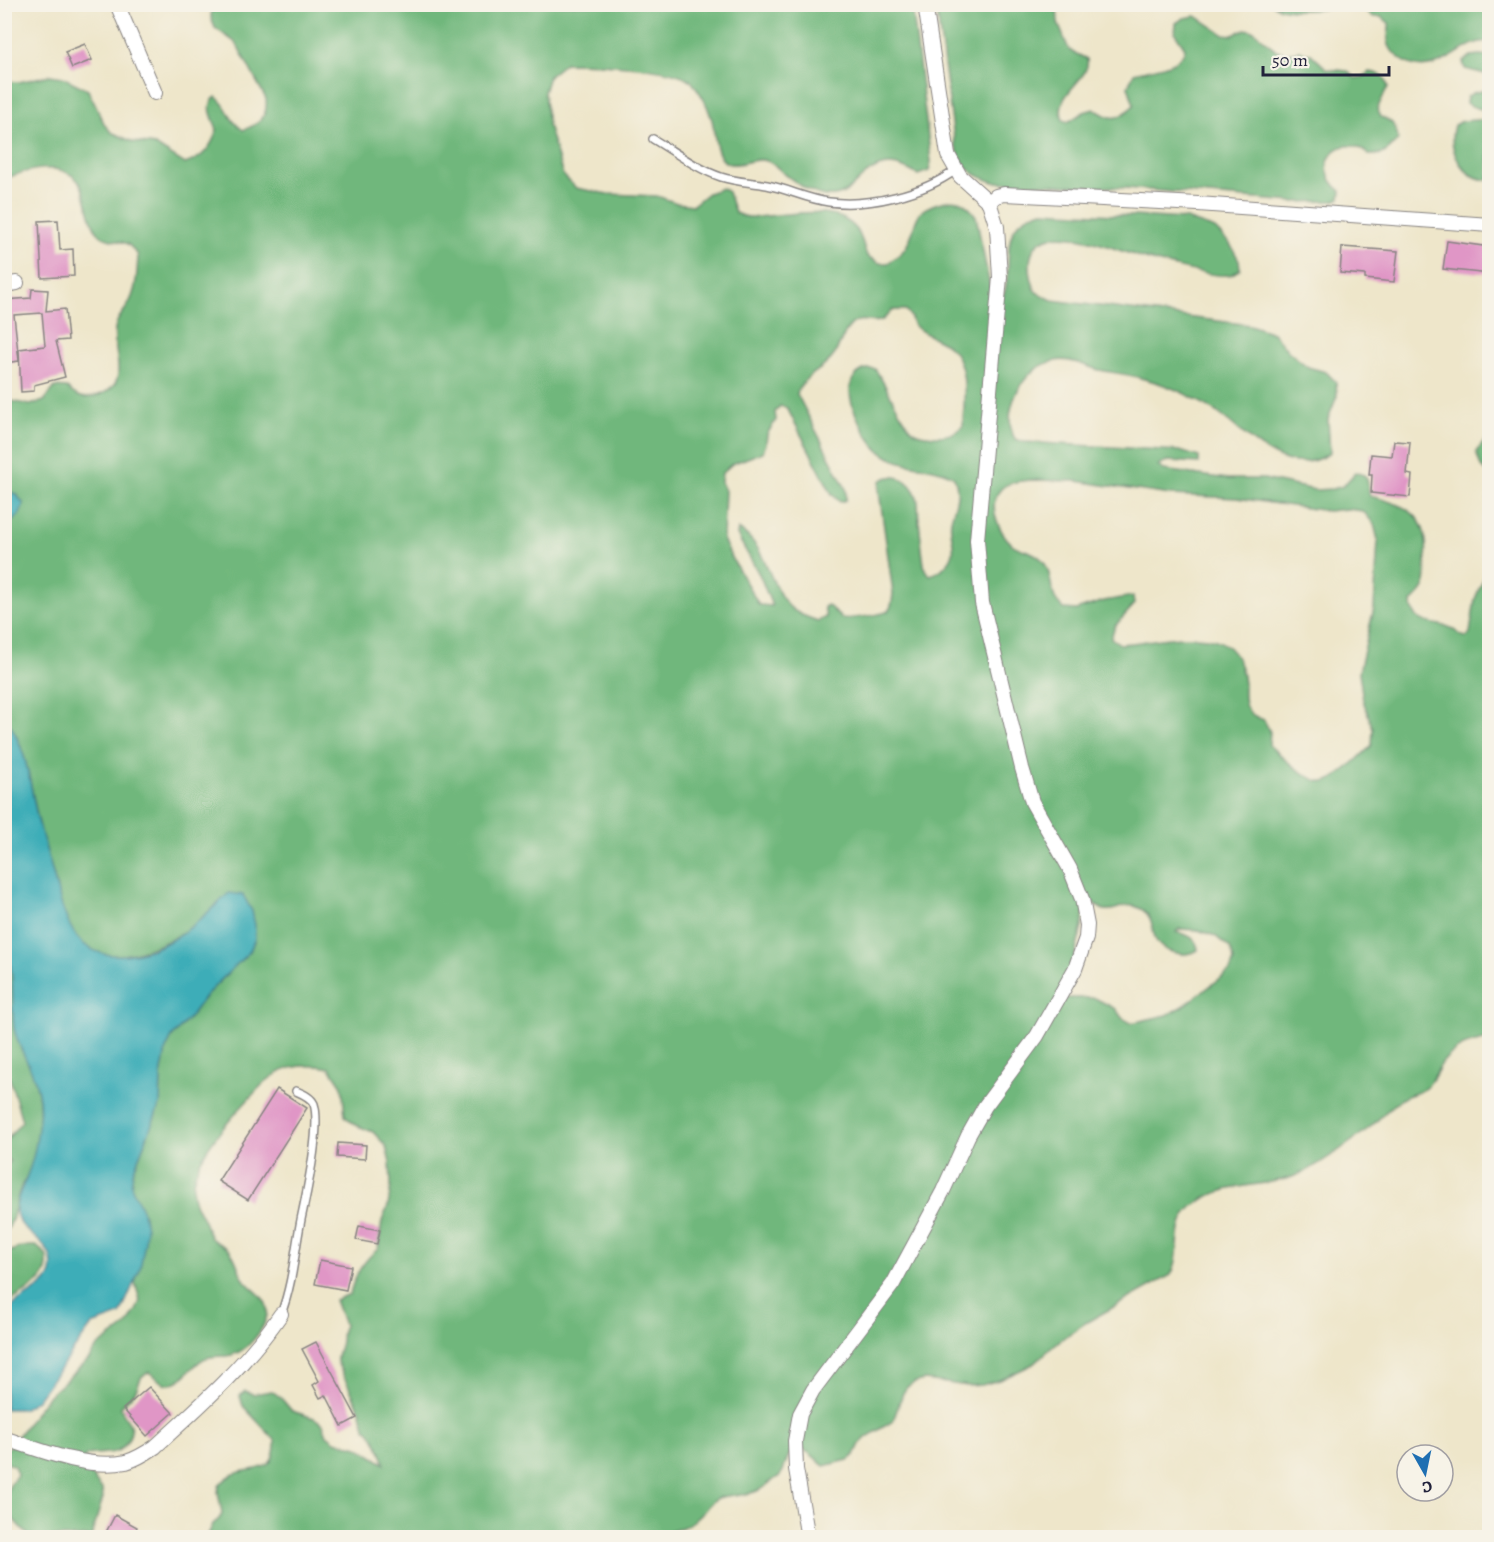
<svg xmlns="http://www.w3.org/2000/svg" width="1494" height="1542" viewBox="0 0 1494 1542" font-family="Alegreya,serif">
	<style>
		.forest { fill: #70b77c; stroke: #496c5c; stroke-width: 1.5; fill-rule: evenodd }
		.water { fill: #3dadb8; stroke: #30687a; stroke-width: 1.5 }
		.building { fill: #e096c6 }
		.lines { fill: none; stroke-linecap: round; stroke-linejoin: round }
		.lane-casing { stroke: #888482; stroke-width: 10 }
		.street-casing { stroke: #888482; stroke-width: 16 }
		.lane { stroke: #fff; stroke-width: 7 }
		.street { stroke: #fff; stroke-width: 14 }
	</style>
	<rect width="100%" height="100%" fill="#f7f3e8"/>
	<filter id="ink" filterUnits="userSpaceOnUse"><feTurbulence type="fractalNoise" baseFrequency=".0167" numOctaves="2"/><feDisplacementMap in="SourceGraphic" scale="12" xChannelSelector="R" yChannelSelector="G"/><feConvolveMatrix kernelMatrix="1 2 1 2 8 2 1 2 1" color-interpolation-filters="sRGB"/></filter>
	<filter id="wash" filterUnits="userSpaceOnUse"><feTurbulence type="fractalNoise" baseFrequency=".008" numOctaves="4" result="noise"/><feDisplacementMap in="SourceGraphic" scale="24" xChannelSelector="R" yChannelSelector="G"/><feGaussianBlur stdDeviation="1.35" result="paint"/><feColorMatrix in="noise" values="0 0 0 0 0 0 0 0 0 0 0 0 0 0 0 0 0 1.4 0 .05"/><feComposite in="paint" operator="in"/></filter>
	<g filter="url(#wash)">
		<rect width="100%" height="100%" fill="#eee6ca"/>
		<path class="forest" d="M 212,5 L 912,5 L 931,162 L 929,171 L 918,175 C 898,163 882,160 864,176 C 855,183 851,191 839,195 C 818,201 798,184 782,172 C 778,168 773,163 767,161 C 754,156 740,168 727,163 C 713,156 716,129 711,117 C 707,104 700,91 691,81 C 675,66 589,63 565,63 L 549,76 L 544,92 L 548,125 L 563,175 L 576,188 L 608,194 L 657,196 L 677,203 L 693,205 L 708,193 L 722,188 L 728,192 L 735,213 C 747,219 755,217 767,216 C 795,214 837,204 857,230 C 862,237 864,248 867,256 L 879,263 L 888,263 C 894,258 902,254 906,247 C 921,220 908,210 946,201 C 961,198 967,204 976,216 L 994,307 C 998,302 1003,297 1005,291 C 1014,256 996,222 1043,211 L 1186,219 L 1215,229 L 1230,244 L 1239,260 L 1240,269 C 1237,271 1232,275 1228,275 C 1214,278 1150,261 1134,255 C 1110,248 1040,216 1031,256 C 1028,269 1031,280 1036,292 L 1052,300 L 1250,325 L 1273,333 L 1288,351 L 1308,367 L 1326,372 L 1336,382 L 1337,396 L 1328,419 L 1330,453 C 1316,462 1302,465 1286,460 C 1258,451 1239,427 1215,411 C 1192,396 1167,384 1140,378 C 1127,374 1113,373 1099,370 C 1085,366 1070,358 1055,361 C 1038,364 1025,377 1017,392 C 1010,407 1006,423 1015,439 L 1024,442 L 1180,451 L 1199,457 L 1199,463 L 1167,461 L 1158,466 L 1164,470 L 1228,479 L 1264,479 L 1315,490 L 1332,489 L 1343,486 L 1355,473 C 1372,473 1366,485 1370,496 C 1409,505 1430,516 1426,560 C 1425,568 1427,581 1424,588 C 1422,593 1415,598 1412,602 C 1411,623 1431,623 1446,626 C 1455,628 1459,637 1467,637 L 1470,633 L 1475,599 L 1489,564 L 1489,1039 C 1469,1043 1456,1046 1442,1063 C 1436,1072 1433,1083 1424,1089 C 1418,1094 1409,1094 1403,1098 C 1390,1105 1380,1119 1369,1128 C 1350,1143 1329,1158 1308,1170 C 1271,1191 1226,1178 1192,1207 C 1172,1225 1183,1254 1171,1275 L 1087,1322 L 1059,1341 L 1033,1364 L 1002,1379 L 982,1385 L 968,1386 L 925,1380 L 915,1382 L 907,1387 L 903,1393 L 893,1421 L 867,1437 L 860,1444 L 855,1455 L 848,1460 L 824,1466 C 816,1460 808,1448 798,1450 C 782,1453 789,1470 778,1477 C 771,1481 765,1487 759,1490 C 747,1497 730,1493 718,1498 C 709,1502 705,1511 698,1517 C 685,1530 664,1533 647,1538 L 207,1537 L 213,1524 L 219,1519 L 222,1514 L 218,1492 L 219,1486 C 223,1481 227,1477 234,1474 C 256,1465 276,1476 275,1440 L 243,1406 L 240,1396 L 245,1391 L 253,1394 L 272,1391 L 281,1398 L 292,1411 L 314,1418 L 323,1424 L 327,1435 L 335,1441 L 358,1447 L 385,1464 L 377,1442 L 365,1427 L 360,1410 L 337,1362 C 336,1353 340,1349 341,1341 C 342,1334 340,1332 344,1325 L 335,1300 L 350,1294 C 354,1276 363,1261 378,1249 L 382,1221 L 388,1206 L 391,1186 L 390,1163 L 386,1146 L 373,1132 L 355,1125 L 345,1116 L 342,1086 L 330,1068 C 301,1062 278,1067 257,1090 C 234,1116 188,1159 193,1196 C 195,1206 200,1213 204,1221 C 206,1226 208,1233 211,1238 C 216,1244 227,1245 232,1254 C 238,1263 239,1274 246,1282 C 255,1292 270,1299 267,1315 C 264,1330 247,1351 232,1355 C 222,1358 211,1354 202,1360 C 190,1367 177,1392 160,1381 C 157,1378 154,1375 150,1372 L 142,1376 L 135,1392 L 121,1407 C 122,1415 129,1420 131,1428 C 132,1433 129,1437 127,1442 C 116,1459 101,1450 85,1456 L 85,1468 L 102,1489 L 103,1498 L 91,1537 L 30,1537 C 18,1524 0,1512 7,1491 C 9,1485 14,1480 17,1474 L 14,1466 L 5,1462 L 5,1448 L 9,1448 L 47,1397 L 88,1360 L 97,1347 L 127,1325 L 137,1309 L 140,1300 L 135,1283 L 142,1256 L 136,1199 L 131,1186 L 133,1172 L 160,1104 L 161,1076 L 166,1049 L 172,1037 L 190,1017 L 207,994 L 250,951 L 255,938 L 252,911 L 219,903 C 191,930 172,943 134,953 C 112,958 91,956 76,937 C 64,921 60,900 55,881 C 49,859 42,838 37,815 C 29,780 27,747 5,717 L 5,525 C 16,519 22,516 23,503 L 16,494 L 5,491 L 4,424 L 6,422 L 5,404 L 8,400 L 30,405 L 44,401 L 55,387 L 67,388 C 77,397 83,400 96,396 C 134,385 111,354 115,329 C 116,318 123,314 128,305 C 137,290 137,272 138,255 C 135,252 132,248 129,245 C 118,238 106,244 96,230 C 88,217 86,191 79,182 C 61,160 26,170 5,179 L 5,81 L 19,82 L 50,75 L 63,77 L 88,90 L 105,125 L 111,132 L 133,142 L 155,145 L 185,164 C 203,158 211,148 217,130 C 214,119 204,105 216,97 C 230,107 226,118 243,130 C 260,124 268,117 266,99 L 236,43 L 215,28 L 211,18 ZM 892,310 L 906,310 C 911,315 911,321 915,326 C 924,335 937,338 947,345 C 970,361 964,403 963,426 C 953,435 946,436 933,436 C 927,435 920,435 915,432 C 903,424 886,384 875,369 C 865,368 857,371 852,381 C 847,392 852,406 857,417 C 876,453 883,460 924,467 C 935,469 945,471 954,477 C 961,493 955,504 951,520 C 948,537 961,550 946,565 C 940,571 938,573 930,575 L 925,570 C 922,554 921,538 919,521 C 918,514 919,504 917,497 C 911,480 895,471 880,481 L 879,491 L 893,593 C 892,600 893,606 888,611 C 885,614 847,620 842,618 C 837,615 832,609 828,605 L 824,607 L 826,617 L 818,621 C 806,617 794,613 786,603 C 767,579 766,545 738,529 L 737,535 L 760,576 L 772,606 L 759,605 L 731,557 L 723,539 L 725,491 L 721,482 L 722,473 L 732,464 L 763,452 L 766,444 L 767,434 L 776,420 L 775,412 L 780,406 L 787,408 L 832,494 L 840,502 L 846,500 L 846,489 L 797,394 C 802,376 821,372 832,358 C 840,348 843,329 855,322 C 864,317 874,325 882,320 C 886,318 889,313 892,310 ZM 1032,480 L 1076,481 L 1170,495 L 1236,498 L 1328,511 L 1347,509 L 1363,511 L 1374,524 L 1378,540 L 1374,608 L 1359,672 L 1363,700 L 1373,729 L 1372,745 C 1363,754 1336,782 1324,782 C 1307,781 1281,756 1269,745 L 1270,732 L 1264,720 C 1258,718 1249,714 1246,707 C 1243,701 1244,691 1244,684 C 1242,661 1232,641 1207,638 C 1177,634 1149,642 1120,644 L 1111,638 L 1115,626 L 1134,605 L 1133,596 L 1104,601 L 1076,610 L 1064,609 C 1061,606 1057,602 1055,598 C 1049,585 1052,570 1041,559 C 1034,550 1020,551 1012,544 C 999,532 986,505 1001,489 C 1009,481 1022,481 1032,480 ZM 1086,898 C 1093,900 1097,909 1105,910 C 1118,912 1125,900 1141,909 C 1162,921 1142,946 1176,953 C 1185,955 1190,954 1198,950 C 1197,937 1187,935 1176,932 L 1179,929 L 1198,930 L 1215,936 L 1230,948 L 1234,960 L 1230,971 L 1182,1007 L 1167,1015 L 1131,1023 L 1122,1018 L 1116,1009 L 1095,998 L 1064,998 L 1082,927 Z
			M 936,5 L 1057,5 L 1058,23 L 1069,50 L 1087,59 C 1092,80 1052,93 1063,120 L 1068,122 L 1084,112 L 1094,109 C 1113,120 1117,122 1134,105 L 1128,86 L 1134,73 C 1150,68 1182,67 1185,48 L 1175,33 L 1176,23 L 1184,18 L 1196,16 L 1223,34 L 1233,35 L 1245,29 L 1254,31 L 1276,50 L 1286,53 L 1301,51 L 1311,54 L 1327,69 L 1347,71 L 1355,78 L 1363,77 L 1369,72 C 1380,73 1385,76 1388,87 L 1377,109 L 1381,117 C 1393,121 1396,126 1398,139 C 1390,150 1384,156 1369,155 C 1342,128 1308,166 1341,191 L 1340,198 L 1334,201 L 1293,202 L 1126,188 L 994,182 C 971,175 963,168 955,145 Z
			M 1273,5 L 1273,4 L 1343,5 C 1327,11 1287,13 1273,5 Z
			M 1360,5 L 1489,5 L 1489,42 C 1465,36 1437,84 1402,60 C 1396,56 1389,49 1388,41 C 1387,36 1390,29 1389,23 L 1381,17 L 1372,17 Z
			M 1480,55 L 1489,56 L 1489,75 L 1465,69 L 1463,62 L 1471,56 Z
			M 1489,89 L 1489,113 C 1482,107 1473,109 1466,103 L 1467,97 L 1473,93 Z
			M 1489,119 L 1489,180 C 1462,179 1447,150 1454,125 L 1462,121 Z
			M 1485,441 L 1489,441 L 1489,473 L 1481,467 L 1476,452 Z
			M 5,946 C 16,971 11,1002 14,1028 C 17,1044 26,1056 32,1071 C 44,1102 41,1143 28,1174 C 26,1179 23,1182 21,1187 C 14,1203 16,1219 5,1233 L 5,1167 L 10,1162 L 5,1155 L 5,1142 L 22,1121 L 5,1062 Z
			M 29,1246 L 36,1246 L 46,1254 C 54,1282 23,1291 5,1305 L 5,1254 L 18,1248 Z"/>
		<path class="water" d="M 5,491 L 16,494 L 23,503 C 22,516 16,519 5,525 Z
			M 5,717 C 27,747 29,780 37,816 C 42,838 50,860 55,882 C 60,900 65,921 77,937 C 101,967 148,955 177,937 C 196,925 212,908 229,893 L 243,895 L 252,911 L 255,925 L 255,938 L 250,951 L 207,994 L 190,1017 L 172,1037 L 166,1049 L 161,1076 L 160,1104 L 133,1172 L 131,1186 L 143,1212 L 146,1228 L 145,1242 L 140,1269 L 120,1315 L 92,1325 L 37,1400 L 23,1409 L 5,1409 L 5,1314 C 16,1297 48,1289 51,1272 C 58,1239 15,1236 16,1208 C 17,1195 24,1185 28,1173 C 35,1156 37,1137 39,1120 C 41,1103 38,1086 31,1070 C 25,1056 17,1044 14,1028 C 11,1002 16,971 5,946 Z"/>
		<g id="blocks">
			<path class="building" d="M 85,44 L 92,60 L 72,68 L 65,52 Z
				M 58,220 L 60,250 L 73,249 L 74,276 L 42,278 L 39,221 Z
				M 1447,241 L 1490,247 L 1490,274 L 1443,269 Z
				M 1342,247 L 1398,251 L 1394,282 L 1365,279 L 1365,275 L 1340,273 Z
				M 32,289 L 48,290 L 46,311 L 65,309 L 68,340 L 56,341 L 65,377 L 34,385 L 34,391 L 21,392 L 19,349 L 45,346 L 42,313 L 14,315 L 19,361 L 4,363 L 4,300 L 31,298 Z
				M 1394,441 L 1410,442 L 1407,474 L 1412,475 L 1410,497 L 1371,493 L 1372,475 L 1369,475 L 1371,454 L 1392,456 Z
				M 277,1089 L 307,1108 L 248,1200 L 218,1181 Z
				M 338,1143 L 366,1145 L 365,1159 L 337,1157 Z
				M 359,1226 L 380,1230 L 377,1244 L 356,1240 Z
				M 320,1260 L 351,1266 L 346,1290 L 315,1284 Z
				M 316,1342 L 357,1418 L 342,1426 L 326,1395 L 320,1398 L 313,1385 L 319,1381 L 302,1349 Z
				M 149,1387 L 173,1413 L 147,1436 L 123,1409 Z
				M 115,1515 L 137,1527 L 132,1538 L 103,1538 Z"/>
		</g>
	</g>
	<g filter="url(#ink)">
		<use href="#blocks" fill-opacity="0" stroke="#888482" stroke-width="1.5"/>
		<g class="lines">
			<g class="lane-casing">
				<path id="lane" d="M 653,139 C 675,152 697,169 721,177 C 736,182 751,182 767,185 C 788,189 807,199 829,202 C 869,207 923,194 956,170
					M 281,1314 C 294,1280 295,1245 303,1210 C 308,1186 321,1126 314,1104 C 311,1097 303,1094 296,1091"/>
			</g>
			<g class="street-casing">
				<path id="street" d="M 117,4 L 155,93
					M 925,4 L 948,155 L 960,176 L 989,202 L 996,196 L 1004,194 L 1045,196 L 1198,204 L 1490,225
					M 4,285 L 17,283
					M 4,1438 C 39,1450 89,1470 126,1462 C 137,1459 146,1453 155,1447 C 200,1406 246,1365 281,1314
					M 808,1538 L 796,1469 L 795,1441 L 800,1414 L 813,1390 L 893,1284 L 943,1191 L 968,1136 L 985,1106 L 1037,1036 L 1075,969 L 1086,938 L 1087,925 L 1082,899 L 1070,869 L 1032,802 L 1022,768 L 982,603 L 977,540 L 1000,277 L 997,227 L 989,202"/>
			</g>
			<use href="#lane" class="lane"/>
			<use href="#street" class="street"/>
		</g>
	</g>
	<rect width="1494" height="1542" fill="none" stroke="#f7f3e8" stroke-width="24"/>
	<g transform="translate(1425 1473) rotate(171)"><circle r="28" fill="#f7f3e8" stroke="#a29fa3" stroke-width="1.5"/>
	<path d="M0-4.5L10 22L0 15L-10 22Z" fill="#1f6fb2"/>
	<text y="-9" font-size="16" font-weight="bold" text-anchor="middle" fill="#22223b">С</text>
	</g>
	<path d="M1263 66v9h126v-9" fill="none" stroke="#22223b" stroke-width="3"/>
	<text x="1272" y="66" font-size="18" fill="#22223b" stroke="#f7f3e8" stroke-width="4.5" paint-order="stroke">50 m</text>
</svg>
